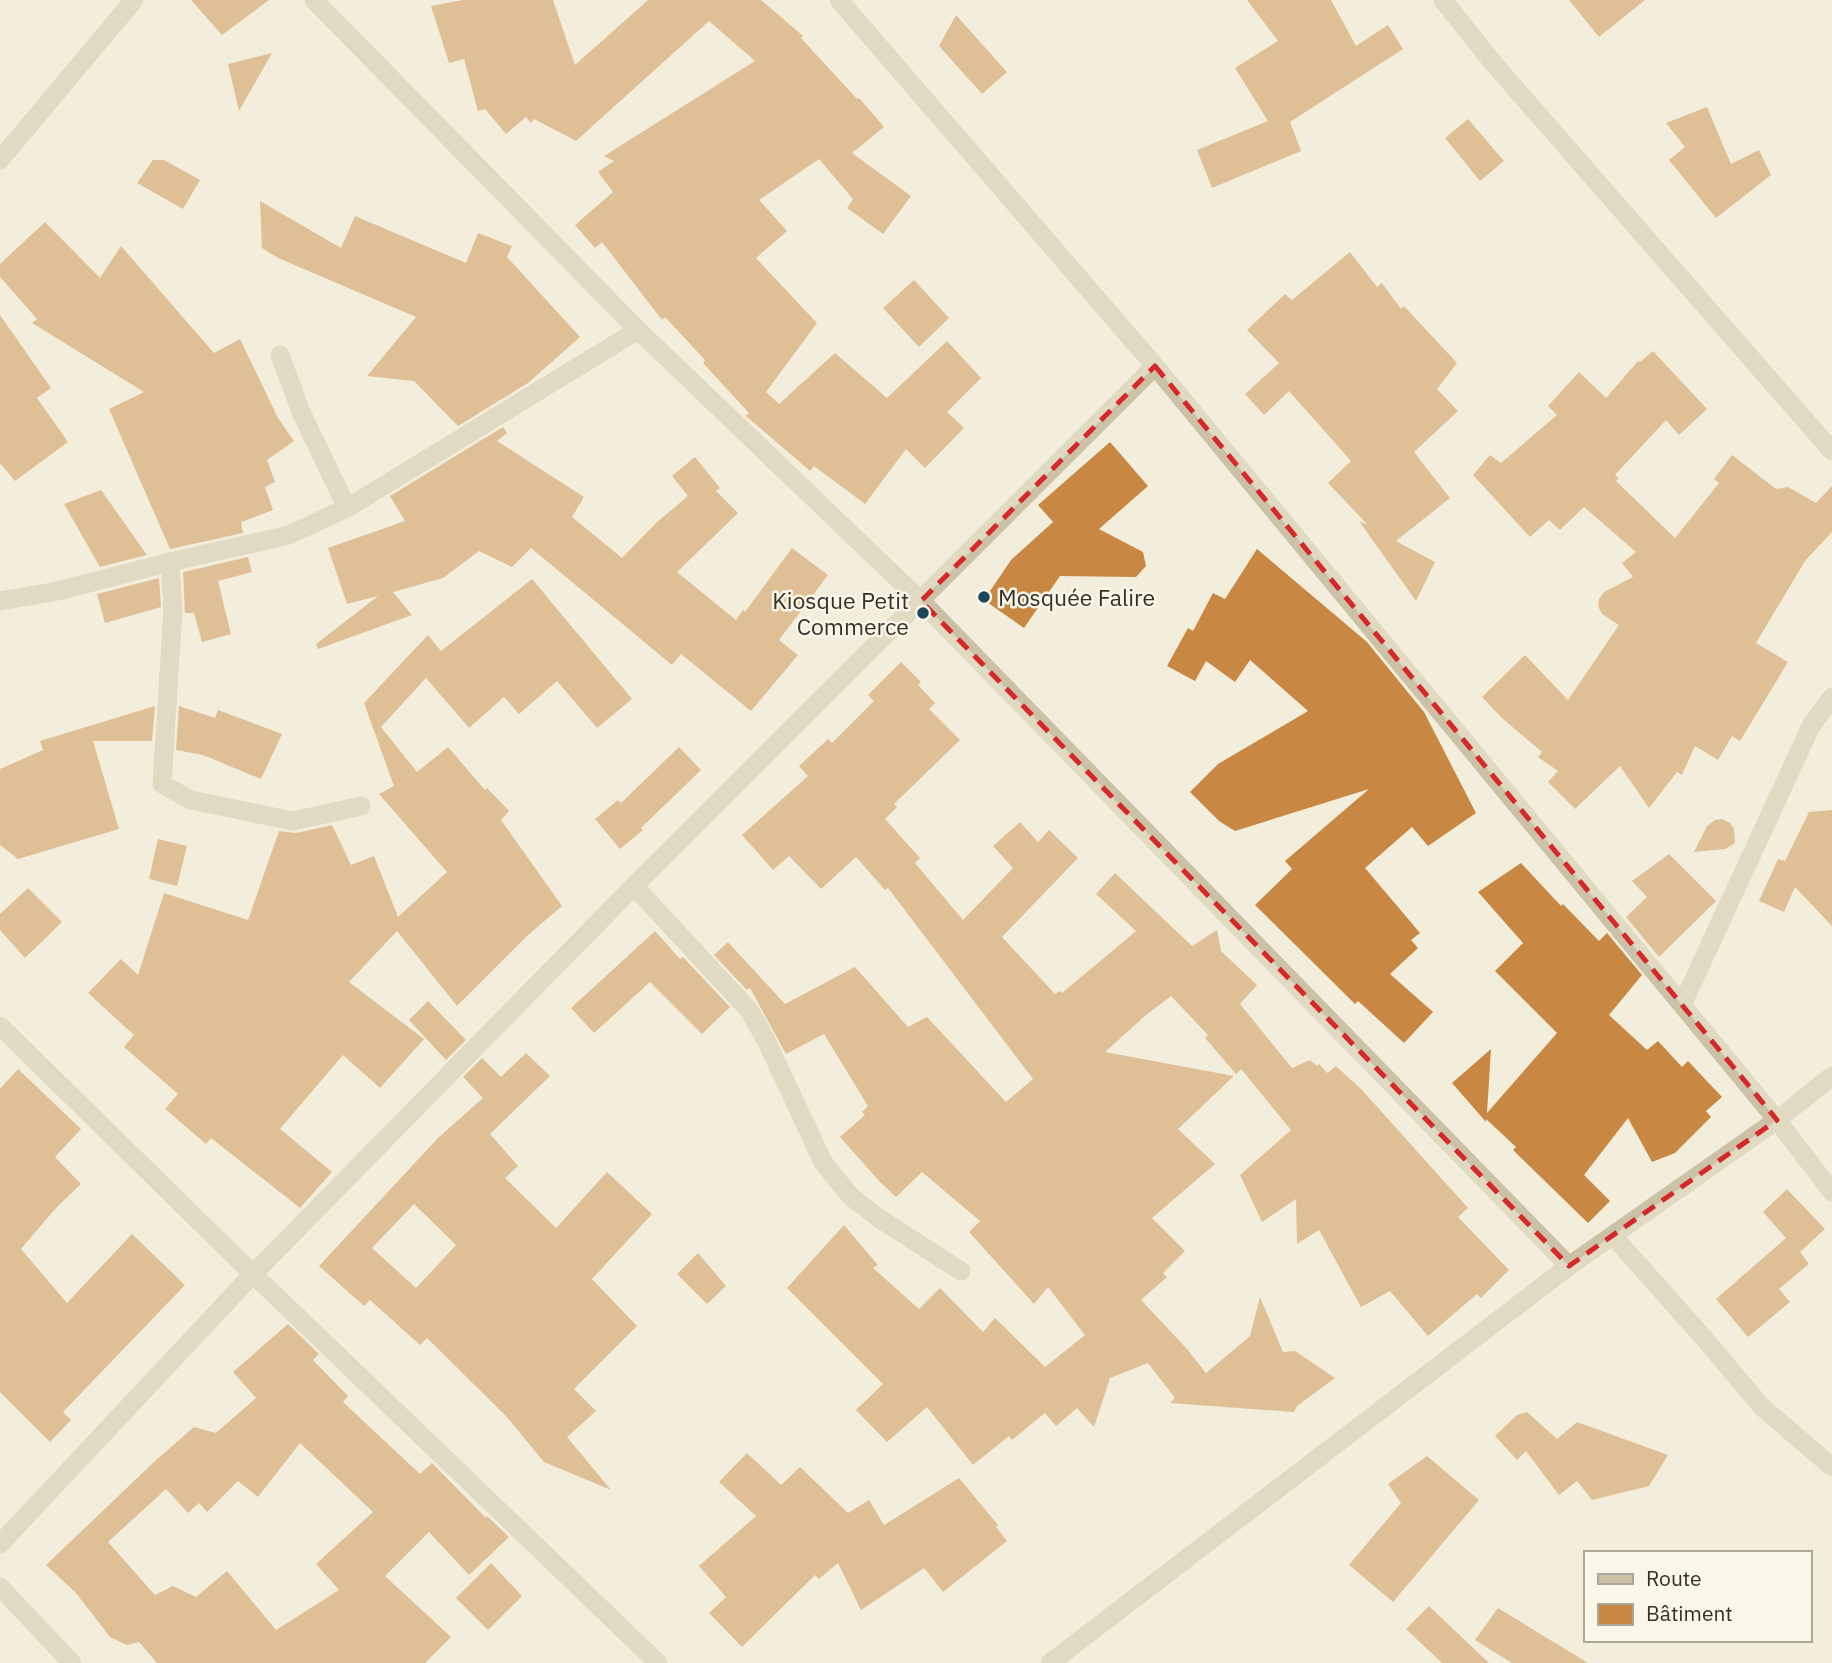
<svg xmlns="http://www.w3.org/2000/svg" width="1832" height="1663" viewBox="0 0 1832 1663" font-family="'IBM Plex Sans',sans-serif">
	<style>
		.building { fill: #c88743; fill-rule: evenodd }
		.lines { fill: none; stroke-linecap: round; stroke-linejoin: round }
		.minor { stroke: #cbc1a7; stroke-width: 19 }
		.marked { fill: none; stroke: #d62828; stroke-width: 5; stroke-dasharray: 14 9; stroke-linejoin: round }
		.poi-dot { fill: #1c4559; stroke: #faf6e8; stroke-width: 2.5 }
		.labels { text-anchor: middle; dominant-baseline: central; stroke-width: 5; stroke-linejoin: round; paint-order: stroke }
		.poi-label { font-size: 23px; fill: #373028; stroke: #faf6e8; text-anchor: start }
	</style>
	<rect width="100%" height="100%" fill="#f2eedb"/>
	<path class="building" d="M 191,0 L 269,0 L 222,35 Z
		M 463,0 L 553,0 L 575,65 L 648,0 L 761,0 L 803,36 L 801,38 L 857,99 L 859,98 L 884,127 L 852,153 L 911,196 L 883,234 L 847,208 L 853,199 L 819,159 L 759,200 L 787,231 L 756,258 L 817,323 L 766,392 L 779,404 L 835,353 L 887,398 L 947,341 L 981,378 L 947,412 L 964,428 L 925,468 L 906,449 L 865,504 L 814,466 L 810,471 L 747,417 L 745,416 L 749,413 L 703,363 L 705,360 L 665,317 L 662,320 L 602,242 L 595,248 L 575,225 L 613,192 L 598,172 L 614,161 L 604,156 L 755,61 L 709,21 L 576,141 L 534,119 L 531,123 L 526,117 L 506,134 L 485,109 L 478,111 L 464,59 L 449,63 L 431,6 Z
		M 1247,0 L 1331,0 L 1356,46 L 1388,25 L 1403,49 L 1290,122 L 1301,151 L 1212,188 L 1197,150 L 1268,121 L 1235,68 L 1278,41 Z
		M 1569,0 L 1645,0 L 1599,37 Z
		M 956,15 L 1007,72 L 982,94 L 939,46 Z
		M 272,53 L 239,111 L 228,64 Z
		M 1707,107 L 1731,164 L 1759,150 L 1771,175 L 1716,218 L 1669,160 L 1685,147 L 1666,123 Z
		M 1468,119 L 1504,161 L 1480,181 L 1445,138 Z
		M 153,160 L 164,160 L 200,180 L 183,209 L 137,183 Z
		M 260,201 L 341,248 L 355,216 L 466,263 L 478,233 L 512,246 L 507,257 L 580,337 L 528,383 L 458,426 L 414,381 L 367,376 L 416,317 L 278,258 L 262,248 Z
		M 45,222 L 100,278 L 121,246 L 214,353 L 240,339 L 278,418 L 294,441 L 267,460 L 275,482 L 265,487 L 273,510 L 241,522 L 243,533 L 170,549 L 109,409 L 144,392 L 32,323 L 37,319 L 0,277 L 0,264 Z
		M 1350,252 L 1377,287 L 1382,283 L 1401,309 L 1404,306 L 1457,363 L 1437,389 L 1458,411 L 1414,452 L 1450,498 L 1396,541 L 1435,562 L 1416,601 L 1359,521 L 1368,525 L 1328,483 L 1351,461 L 1289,391 L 1264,415 L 1245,394 L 1279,363 L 1247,330 L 1285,294 L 1292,300 Z
		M 914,280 L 949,318 L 919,347 L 883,308 Z
		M 0,315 L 51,388 L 37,398 L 68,442 L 15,481 L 0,463 Z
		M 1653,351 L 1707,409 L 1679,435 L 1666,420 L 1615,475 L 1619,478 L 1616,481 L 1675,538 L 1719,483 L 1714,479 L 1732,455 L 1776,489 L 1788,487 L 1816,503 L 1832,486 L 1832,532 L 1805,561 L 1756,643 L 1788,662 L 1740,741 L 1732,736 L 1718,760 L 1695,746 L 1682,775 L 1677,772 L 1649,808 L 1620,766 L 1575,809 L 1548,782 L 1558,771 L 1538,757 L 1542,752 L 1502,718 L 1482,697 L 1525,655 L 1568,700 L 1619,625 L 1602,614 L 1598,606 L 1599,599 L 1604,592 L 1633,577 L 1622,563 L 1636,552 L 1584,507 L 1560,530 L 1549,520 L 1530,537 L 1473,475 L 1490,455 L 1501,463 L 1557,415 L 1548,406 L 1579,372 L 1606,398 L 1638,361 L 1640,362 Z
		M 503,427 L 507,433 L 497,441 L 584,497 L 572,517 L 622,558 L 656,523 L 688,496 L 672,476 L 695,457 L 720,488 L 716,491 L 738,513 L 677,572 L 736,620 L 743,610 L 745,612 L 792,548 L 828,575 L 779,640 L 798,655 L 751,711 L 681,654 L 672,665 L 531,548 L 512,567 L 479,551 L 443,578 L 393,592 L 412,615 L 318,649 L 316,644 L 378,596 L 347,604 L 328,548 L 405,521 L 390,496 Z
		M 1110,442 L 1148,486 L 1099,529 L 1143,552 L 1146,566 L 1136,577 L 1060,576 L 1024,628 L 984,600 L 1011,560 L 1053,522 L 1038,505 Z
		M 101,490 L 147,555 L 100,567 L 64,504 Z
		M 1257,549 L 1367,642 L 1424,712 L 1476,813 L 1428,846 L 1412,827 L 1365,868 L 1420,933 L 1411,940 L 1418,948 L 1390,974 L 1433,1012 L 1404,1043 L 1358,1001 L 1355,1004 L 1255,905 L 1292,869 L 1285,861 L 1369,789 L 1235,831 L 1219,821 L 1190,792 L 1218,764 L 1308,711 L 1250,660 L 1235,682 L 1206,661 L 1195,681 L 1167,666 L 1188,628 L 1193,631 L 1213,593 L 1225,599 Z
		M 248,557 L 252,572 L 218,581 L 231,634 L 202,642 L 194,613 L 185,613 L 183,572 Z
		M 159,578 L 161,607 L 105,623 L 97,594 Z
		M 532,579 L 632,699 L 597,728 L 557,681 L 519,714 L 504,697 L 469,728 L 426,678 L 381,727 L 417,772 L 448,747 L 485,790 L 487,788 L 509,811 L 501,820 L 562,906 L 528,935 L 457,1006 L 397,931 L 349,982 L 424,1039 L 380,1088 L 343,1055 L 280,1129 L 332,1172 L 300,1208 L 211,1138 L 206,1144 L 165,1109 L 178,1094 L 124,1047 L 134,1035 L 88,993 L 121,959 L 138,975 L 164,893 L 248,920 L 279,831 L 296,833 L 332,825 L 351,865 L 374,856 L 398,917 L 447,872 L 379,794 L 394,786 L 364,703 L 428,635 L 441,651 Z
		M 901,662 L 921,682 L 918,685 L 935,703 L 929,709 L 960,740 L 894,804 L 897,807 L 885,819 L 920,858 L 915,863 L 963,920 L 1013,868 L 993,846 L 1020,822 L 1038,842 L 1049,830 L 1078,858 L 1002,937 L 1055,994 L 1060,991 L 1062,993 L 1136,931 L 1096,894 L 1115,873 L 1192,946 L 1217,930 L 1221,951 L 1257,985 L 1240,1004 L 1292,1068 L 1310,1060 L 1317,1066 L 1319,1064 L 1327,1073 L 1336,1066 L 1362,1090 L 1468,1208 L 1458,1217 L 1509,1270 L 1481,1298 L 1477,1294 L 1428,1336 L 1390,1291 L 1361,1307 L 1319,1230 L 1297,1244 L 1296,1199 L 1262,1222 L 1240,1175 L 1291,1130 L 1241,1069 L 1236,1074 L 1205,1038 L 1208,1035 L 1171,996 L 1145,1016 L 1105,1052 L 1234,1076 L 1178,1129 L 1215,1164 L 1152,1218 L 1185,1251 L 1163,1273 L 1167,1277 L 1141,1300 L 1187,1349 L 1206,1373 L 1250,1336 L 1260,1297 L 1283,1352 L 1295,1351 L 1335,1378 L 1297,1406 L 1294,1412 L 1170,1403 L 1175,1398 L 1148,1363 L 1110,1378 L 1094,1427 L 1077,1408 L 1056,1426 L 1045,1413 L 1012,1440 L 1009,1436 L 973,1465 L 927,1407 L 887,1442 L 856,1410 L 883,1384 L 787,1288 L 844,1225 L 878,1265 L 873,1268 L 919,1309 L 940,1288 L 983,1332 L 995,1318 L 1045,1367 L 1085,1335 L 1048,1287 L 1034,1304 L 969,1232 L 980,1221 L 922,1172 L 896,1197 L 879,1181 L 840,1137 L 865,1115 L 862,1112 L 868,1106 L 824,1034 L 786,1054 L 750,988 L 747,990 L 714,955 L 728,942 L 785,1004 L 855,967 L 908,1027 L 927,1017 L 1006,1102 L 1033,1079 L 888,888 L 885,890 L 856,857 L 821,889 L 789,856 L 773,870 L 742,835 L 808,776 L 799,766 L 828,739 L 832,743 L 874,701 L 868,695 Z
		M 155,706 L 152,741 L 93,741 L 119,829 L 18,859 L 0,845 L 0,769 L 43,750 L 40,741 Z
		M 179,706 L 215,718 L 218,710 L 282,734 L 261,779 L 203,755 L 176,750 Z
		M 679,747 L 701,770 L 641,828 L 643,830 L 620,849 L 595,819 L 618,800 L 621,803 Z
		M 1832,810 L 1832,926 L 1795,887 L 1784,912 L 1759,901 L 1778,859 L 1785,861 L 1809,812 Z
		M 1722,819 L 1730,823 L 1734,829 L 1735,843 L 1725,849 L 1694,852 L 1707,826 L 1715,820 Z
		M 158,839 L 187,846 L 177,886 L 149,879 Z
		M 1669,854 L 1716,901 L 1659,957 L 1626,917 L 1647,897 L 1632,881 Z
		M 1521,863 L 1561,906 L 1563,904 L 1599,941 L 1607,933 L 1642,975 L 1609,1015 L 1647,1050 L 1658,1041 L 1682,1067 L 1688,1061 L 1722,1097 L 1706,1111 L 1711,1117 L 1675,1153 L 1652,1162 L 1628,1118 L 1584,1175 L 1610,1201 L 1588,1223 L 1513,1150 L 1516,1147 L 1486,1119 L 1486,1122 L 1452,1083 L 1491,1049 L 1487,1113 L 1557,1033 L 1495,971 L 1523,943 L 1478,892 Z
		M 28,888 L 62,922 L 25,958 L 0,930 L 0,914 Z
		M 655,931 L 680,959 L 683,957 L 730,1007 L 702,1034 L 650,982 L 594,1033 L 571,1008 Z
		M 428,1001 L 466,1040 L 446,1060 L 409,1020 Z
		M 526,1053 L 550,1076 L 490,1134 L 518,1166 L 505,1178 L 556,1228 L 607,1172 L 652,1214 L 592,1279 L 637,1326 L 574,1389 L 596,1411 L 567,1437 L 611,1490 L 544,1462 L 505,1415 L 427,1338 L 420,1345 L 370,1300 L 364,1306 L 319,1266 L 438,1138 L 483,1098 L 463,1077 L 482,1058 L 501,1077 ZM 414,1204 L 456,1245 L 416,1288 L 372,1248 Z
		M 18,1069 L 81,1129 L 55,1157 L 81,1184 L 56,1208 L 21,1249 L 67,1303 L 132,1234 L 185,1285 L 63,1412 L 71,1420 L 50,1442 L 0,1392 L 0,1089 Z
		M 1787,1189 L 1825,1229 L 1800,1252 L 1809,1264 L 1779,1289 L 1790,1302 L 1748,1337 L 1716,1299 L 1786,1238 L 1763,1212 Z
		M 698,1253 L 726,1286 L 707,1304 L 677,1274 Z
		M 288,1324 L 319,1354 L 313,1360 L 348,1396 L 343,1402 L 420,1474 L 432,1463 L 486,1518 L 487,1516 L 509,1537 L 469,1575 L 429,1532 L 385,1576 L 451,1637 L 425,1663 L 157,1663 L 139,1642 L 127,1645 L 110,1637 L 76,1593 L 46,1565 L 155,1461 L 194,1427 L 216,1433 L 256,1398 L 233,1372 ZM 300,1443 L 373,1512 L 316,1564 L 339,1590 L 276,1630 L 227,1571 L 196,1597 L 173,1586 L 155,1595 L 108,1542 L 166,1489 L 188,1513 L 199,1503 L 207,1512 L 238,1481 L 258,1497 Z
		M 1527,1412 L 1557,1439 L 1577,1422 L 1668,1455 L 1649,1486 L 1592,1500 L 1577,1481 L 1559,1495 L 1526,1451 L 1517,1460 L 1495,1436 L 1517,1415 Z
		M 747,1453 L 781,1485 L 800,1467 L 848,1513 L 869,1500 L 884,1525 L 959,1478 L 998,1525 L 996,1527 L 1007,1541 L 943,1592 L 924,1568 L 861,1610 L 838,1563 L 819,1579 L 815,1575 L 742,1647 L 709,1613 L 726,1597 L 699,1566 L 756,1516 L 719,1482 Z
		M 1427,1456 L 1479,1500 L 1393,1602 L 1349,1565 L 1401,1503 L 1388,1484 Z
		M 491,1563 L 522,1596 L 488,1630 L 456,1598 Z
		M 1429,1606 L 1489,1663 L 1442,1663 L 1406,1629 Z
		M 1498,1608 L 1588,1663 L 1512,1663 L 1475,1640 Z"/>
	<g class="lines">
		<path class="minor" d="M 314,0 L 638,330 L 921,601 L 1569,1266
			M 839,0 L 1155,366 L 1777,1120 L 1832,1192
			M 1443,0 L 1494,64 L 1832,451
			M 0,160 L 134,0
			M 280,355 L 301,412 L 347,508
			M 170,562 L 173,609 L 162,784 L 191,800 L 293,821 L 361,806
			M 0,601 L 58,591 L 170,562 L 289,535 L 347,508 L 638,330
			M 634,886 L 749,1010 L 766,1040 L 823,1162 L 850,1196 L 880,1219 L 961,1271
			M 1682,1005 L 1811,726 L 1832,697
			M 0,1026 L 253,1274 L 658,1663
			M 1613,1236 L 1703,1337 L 1762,1407 L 1832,1467
			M 0,1544 L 253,1274 L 634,886 L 1155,366
			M 0,1587 L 72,1663
			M 1050,1663 L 1569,1266 L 1777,1120 L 1832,1076"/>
	</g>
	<path d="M0 0H1832V1663H0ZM 1155,366 L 1777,1120 L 1569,1266 L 921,601 Z" fill="#f2eedb" fill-opacity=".55" fill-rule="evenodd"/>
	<path class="marked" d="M 1155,366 L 1777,1120 L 1569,1266 L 921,601 Z"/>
	<g class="poi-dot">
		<circle cx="984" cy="597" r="7"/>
		<circle cx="923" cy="613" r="7"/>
	</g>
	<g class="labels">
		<g class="poi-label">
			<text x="998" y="597">Mosquée Falire</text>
			<text x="909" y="600" text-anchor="end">Kiosque Petit<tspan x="909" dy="26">Commerce</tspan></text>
		</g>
	</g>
	<rect x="1584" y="1551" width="228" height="91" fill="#faf6e8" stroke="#aca79b" stroke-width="2"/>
	<rect x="1598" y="1574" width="35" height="10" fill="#cbc1a7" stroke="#aca79b" stroke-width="2"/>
	<text x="1646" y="1586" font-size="21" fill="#373028">Route</text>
	<rect x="1598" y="1604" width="35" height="21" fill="#c88743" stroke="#aca79b" stroke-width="2"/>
	<text x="1646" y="1621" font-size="21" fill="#373028">Bâtiment</text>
</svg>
